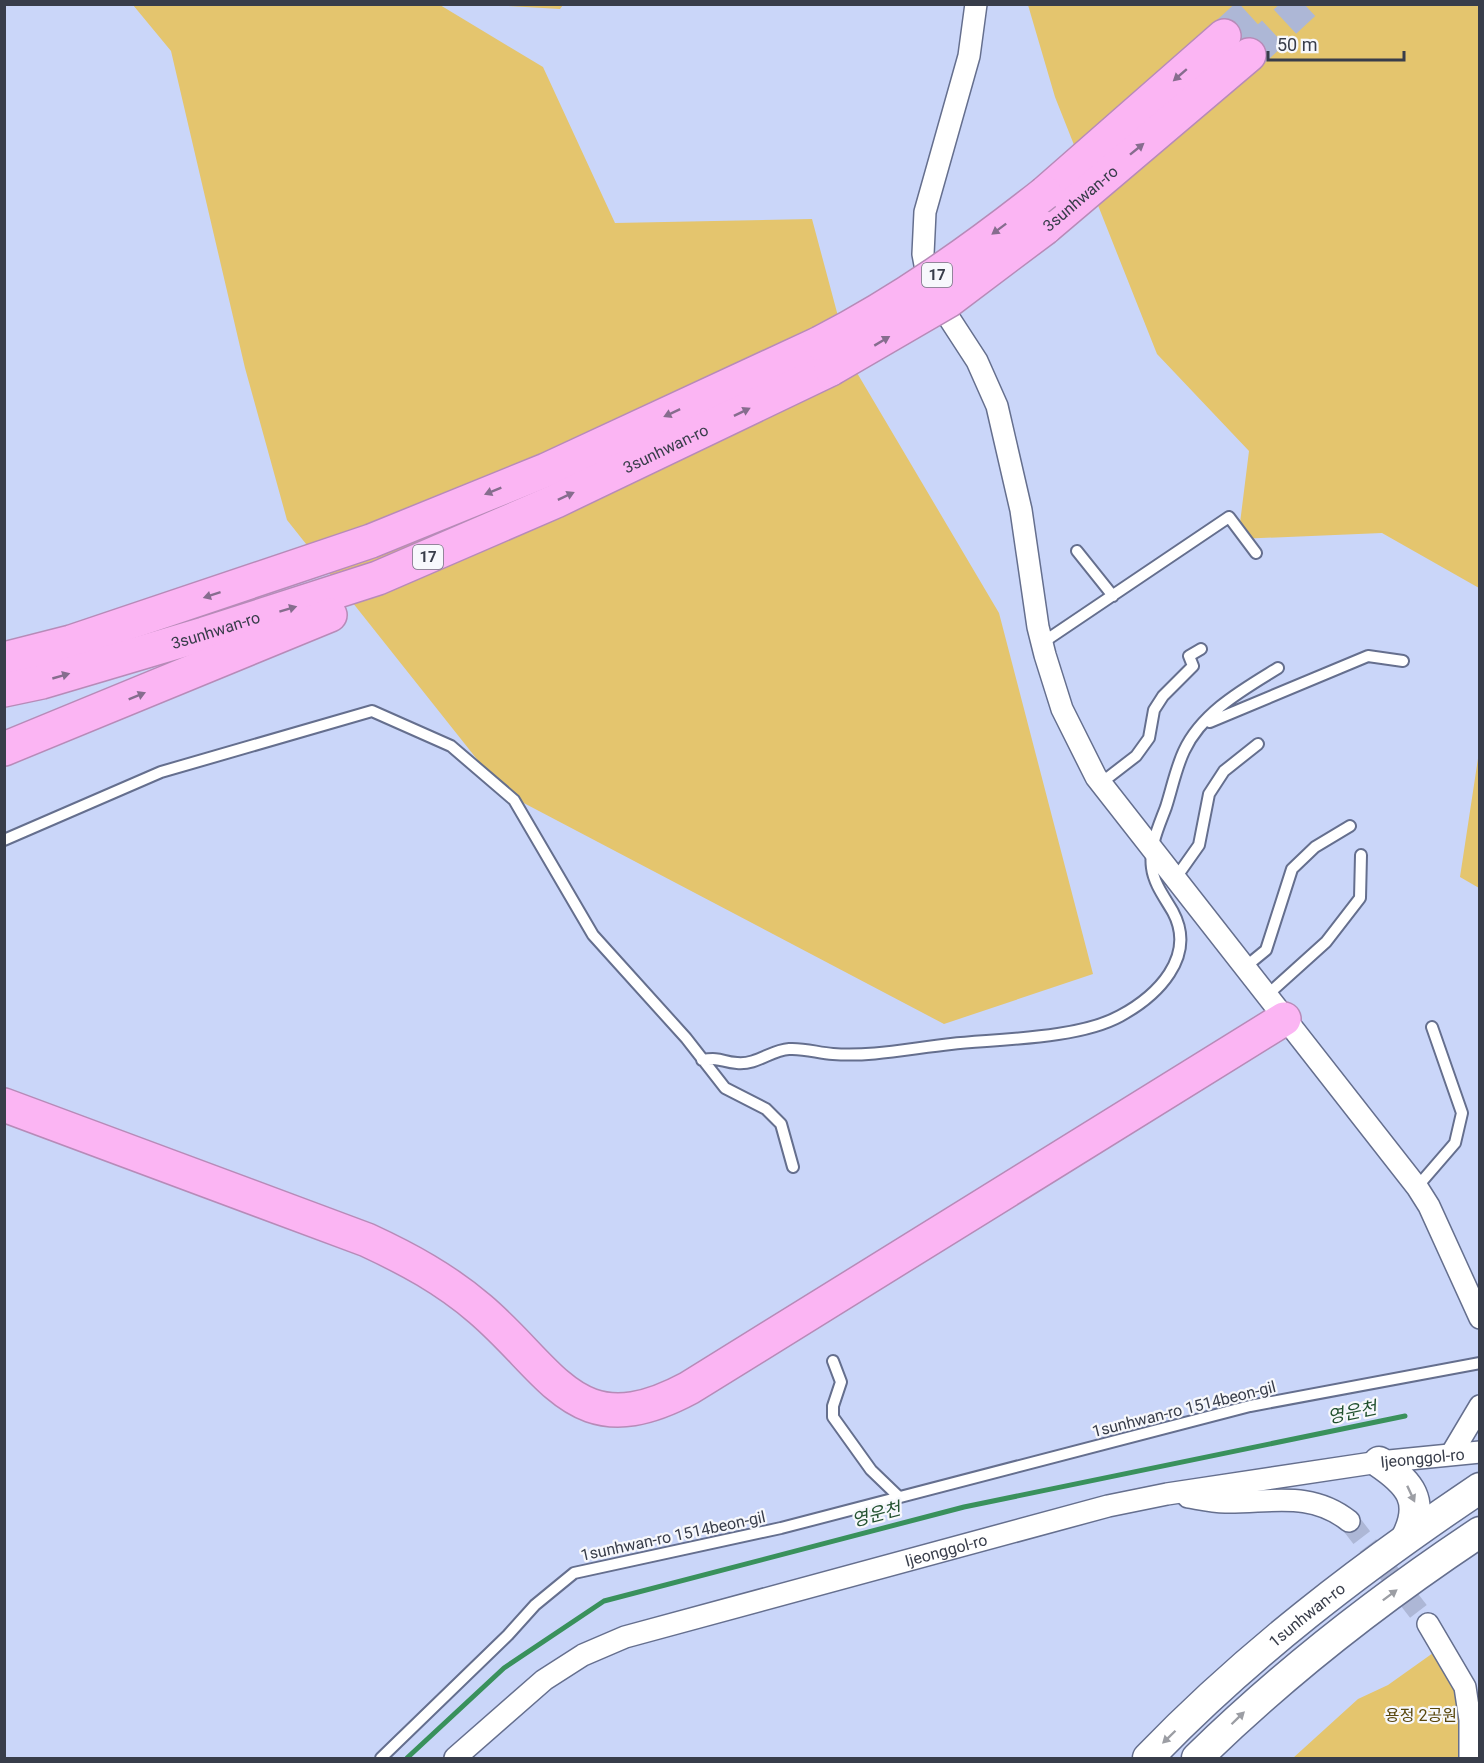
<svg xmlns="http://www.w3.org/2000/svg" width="1484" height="1763" viewBox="0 0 1484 1763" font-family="Roboto,'Noto Sans KR',sans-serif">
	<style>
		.green { fill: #e4c56e }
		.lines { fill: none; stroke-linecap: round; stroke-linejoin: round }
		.stream { stroke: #39915c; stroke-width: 5 }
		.street-tunnel { stroke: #adb7d6; stroke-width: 21; stroke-dasharray: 21 10; stroke-linecap: butt }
		.highway-tunnel { stroke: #adb7d6; stroke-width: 33; stroke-dasharray: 33 16; stroke-linecap: butt }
		.lane-casing { stroke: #656f8e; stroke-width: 14 }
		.street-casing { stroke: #656f8e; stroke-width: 24 }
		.secondary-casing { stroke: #656f8e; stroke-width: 33 }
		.highway-casing { stroke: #b78bb8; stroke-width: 36 }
		.lane { stroke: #fff; stroke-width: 10 }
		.street { stroke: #fff; stroke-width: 21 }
		.secondary { stroke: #fff; stroke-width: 30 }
		.highway { stroke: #fbb5f3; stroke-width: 33 }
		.highway-bridge-casing { stroke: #b78bb8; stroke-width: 36; stroke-linecap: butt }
		.highway-bridge { stroke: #fbb5f3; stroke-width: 33 }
		.oneway { fill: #866d8e }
		.oneway2 { fill: #9c9ea4 }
		.labels { text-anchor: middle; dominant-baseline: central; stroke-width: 4.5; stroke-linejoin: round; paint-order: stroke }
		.shield { fill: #f7f8fc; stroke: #71757f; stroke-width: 1.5 }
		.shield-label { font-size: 15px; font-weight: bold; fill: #383d4a }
		.street-label { font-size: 16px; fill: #383d4a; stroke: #f7f8fc }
		.park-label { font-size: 16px; fill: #59470d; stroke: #f7f8fc }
		.water-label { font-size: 18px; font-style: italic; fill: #22512f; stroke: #f7f8fc }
	</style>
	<rect width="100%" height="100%" fill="#cad6f9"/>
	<path class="green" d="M 133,5 L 440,5 L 543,67 L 615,223 L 812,219 L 850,361 L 999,613 L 1093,974 L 944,1024 L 503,792 L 287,520 L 245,368 L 171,51 Z
		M 493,5 L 563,5 L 560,9 Z
		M 1028,5 L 1479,5 L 1479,588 L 1382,533 L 1238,539 L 1249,451 L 1157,354 L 1055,97 Z
		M 1479,752 L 1480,888 L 1479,888 L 1460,877 Z
		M 1433,1653 L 1463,1700 L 1464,1758 L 1293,1758 L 1358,1699 L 1388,1685 Z"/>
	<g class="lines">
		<path class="stream" d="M 407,1758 L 504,1668 L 604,1601 L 964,1507 L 1405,1416"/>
		<path class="street-tunnel" d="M 1349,1521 L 1428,1624"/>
		<path class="highway-tunnel" d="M 1224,36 L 1259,4
			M 1249,55 L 1304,4"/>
		<g class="lane-casing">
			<path id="lane" d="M 1077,551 L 1113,596
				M 1042,643 L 1229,517 L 1256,553
				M 1210,722 L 1368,656 L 1403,661
				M 1101,783 L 1136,756 L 1149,738 L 1154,710 L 1163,696 L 1193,666 L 1189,656 L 1201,649
				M 4,840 L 161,772 L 372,711 L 451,746 L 514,800 L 593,935 L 686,1038 L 725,1088 L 766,1109 L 781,1124 L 793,1167
				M 1175,879 L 1199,845 L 1209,794 L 1224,771 L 1258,744
				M 1244,968 L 1266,950 L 1292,869 L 1315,847 L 1350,826
				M 1266,996 L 1326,942 L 1360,898 L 1361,855
				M 702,1060 C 722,1057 721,1062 737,1063 C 757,1065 771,1050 789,1049 C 805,1048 818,1053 833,1054 C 872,1057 912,1048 951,1044 C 998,1039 1078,1039 1120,1016 C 1157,996 1197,957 1173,912 C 1165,898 1154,884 1152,868 C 1149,846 1159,826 1166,807 C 1172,788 1176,768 1184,751 C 1202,712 1244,689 1278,668
				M 1417,1187 L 1455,1143 L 1462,1113 L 1432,1027
				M 833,1361 L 841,1382 L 833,1406 L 833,1417 L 871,1470 L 898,1496
				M 381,1758 L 508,1635 L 535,1605 L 574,1573 L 781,1528 L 1250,1406 L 1480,1363"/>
		</g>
		<g class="street-casing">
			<g id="street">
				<path d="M 976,4 L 969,56 L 925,212 L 923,254 L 926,270 L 938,301 L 977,361 L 997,406 L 1021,510 L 1038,627 L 1045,655 L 1062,709 L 1096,777 L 1417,1187 L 1429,1206 L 1480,1318"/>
				<path d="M 1452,1453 L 1480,1406"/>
				<path d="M 1188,1497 C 1200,1499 1212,1502 1225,1502 C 1270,1503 1310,1490 1349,1521"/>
				<path d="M 1428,1624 L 1465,1687 L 1470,1720 L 1470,1758"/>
				<path id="s1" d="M 455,1758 L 544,1680 L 583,1655 L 625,1637 L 1108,1506 L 1167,1494 L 1379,1462 L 1480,1452"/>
			</g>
		</g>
		<g class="secondary-casing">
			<g id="secondary">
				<path d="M 1379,1462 C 1410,1483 1425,1501 1407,1537"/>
				<path id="s2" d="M 1148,1758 C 1247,1655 1361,1568 1480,1488"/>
				<path d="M 1197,1758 C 1283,1674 1379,1599 1480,1532"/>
			</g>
		</g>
		<g class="highway-casing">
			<g id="highway">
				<path d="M 1045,193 L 1224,36"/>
				<path id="s3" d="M 1045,228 L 1249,55"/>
				<path d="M 4,659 L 71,642 L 371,541 L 546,470 L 820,343"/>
				<path id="s4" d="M 4,690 L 42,682 L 204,634 L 378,578 L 556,501 L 831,369"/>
				<path d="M 4,749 L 330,615"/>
				<path d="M 4,1105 L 367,1240 C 408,1259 445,1279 480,1309 C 555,1373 577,1448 689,1388 L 1284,1019"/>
			</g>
		</g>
		<use href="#lane" class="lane"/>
		<use href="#street" class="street"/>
		<use href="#secondary" class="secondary"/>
		<use href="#highway" class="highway"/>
		<g class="highway-bridge-casing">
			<path id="highway-bridge" d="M 820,343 C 901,301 973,250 1045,193
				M 831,369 L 948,301 L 1045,228"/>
		</g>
		<use href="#highway-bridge" class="highway-bridge"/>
	</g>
	<defs><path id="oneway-solid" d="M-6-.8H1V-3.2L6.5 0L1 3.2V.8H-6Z" transform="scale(1.5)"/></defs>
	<g class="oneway">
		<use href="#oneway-solid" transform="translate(1180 75) rotate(139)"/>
		<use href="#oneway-solid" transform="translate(1137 149) rotate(-39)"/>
		<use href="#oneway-solid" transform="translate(999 229) rotate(143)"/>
		<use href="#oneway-solid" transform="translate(882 341) rotate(-31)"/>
		<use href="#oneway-solid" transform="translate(742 412) rotate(-26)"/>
		<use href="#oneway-solid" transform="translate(672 413) rotate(155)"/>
		<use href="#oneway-solid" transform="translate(493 491) rotate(158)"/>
		<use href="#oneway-solid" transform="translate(566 496) rotate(-25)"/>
		<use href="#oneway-solid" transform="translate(212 595) rotate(162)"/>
		<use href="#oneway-solid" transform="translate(288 609) rotate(-17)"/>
		<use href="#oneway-solid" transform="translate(61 676) rotate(-16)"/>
		<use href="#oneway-solid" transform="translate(137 696) rotate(-22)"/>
	</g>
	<g class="oneway2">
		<use href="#oneway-solid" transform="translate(1411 1494) rotate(65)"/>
		<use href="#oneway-solid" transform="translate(1390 1595) rotate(-37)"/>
		<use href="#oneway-solid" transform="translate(1238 1718) rotate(-44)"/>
		<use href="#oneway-solid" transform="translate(1169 1737) rotate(136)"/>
	</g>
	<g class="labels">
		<g class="shield">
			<rect x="922" y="263" width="30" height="24" rx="4.5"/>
			<rect x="413" y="545" width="30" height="24" rx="4.5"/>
		</g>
		<g class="shield-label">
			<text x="937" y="275">17</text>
			<text x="428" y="557">17</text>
		</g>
		<g class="street-label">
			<text stroke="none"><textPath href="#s3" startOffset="46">3sunhwan-ro</textPath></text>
			<text stroke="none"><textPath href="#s4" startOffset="706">3sunhwan-ro</textPath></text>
			<text stroke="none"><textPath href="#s4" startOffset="220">3sunhwan-ro</textPath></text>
			<text transform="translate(1184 1409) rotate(-14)">1sunhwan-ro 1514beon-gil</text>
			<text stroke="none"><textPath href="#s1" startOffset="1029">Ijeonggol-ro</textPath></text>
			<text transform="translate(673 1536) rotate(-12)">1sunhwan-ro 1514beon-gil</text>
			<text stroke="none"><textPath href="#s1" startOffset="543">Ijeonggol-ro</textPath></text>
			<text stroke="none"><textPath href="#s2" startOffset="214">1sunhwan-ro</textPath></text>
		</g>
		<g class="park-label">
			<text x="1421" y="1715">용정 2공원</text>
		</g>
		<g class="water-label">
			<text transform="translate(1352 1412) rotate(-12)">영운천</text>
			<text transform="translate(876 1514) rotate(-15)">영운천</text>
		</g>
	</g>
	<rect width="1484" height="1763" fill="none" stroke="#383d4a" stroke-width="12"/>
	<path d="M1268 51v9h136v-9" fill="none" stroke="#383d4a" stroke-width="3"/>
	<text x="1277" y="51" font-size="18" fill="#383d4a" stroke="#f7f8fc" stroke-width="4.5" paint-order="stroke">50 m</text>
</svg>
